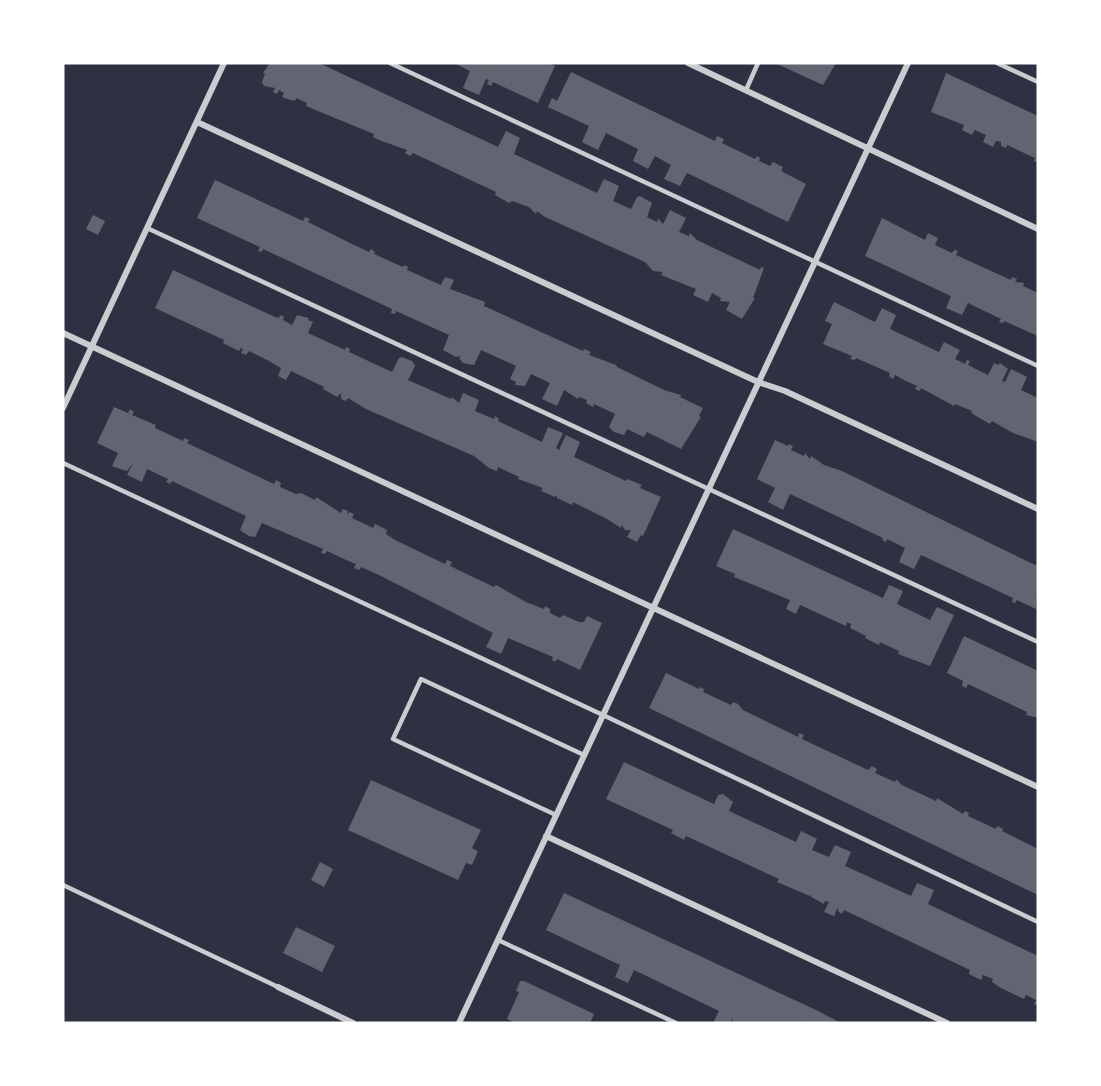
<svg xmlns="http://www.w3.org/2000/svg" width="1101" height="1086" viewBox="0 0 1101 1086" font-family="'Golos Text',sans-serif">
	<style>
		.building { fill: #626471 }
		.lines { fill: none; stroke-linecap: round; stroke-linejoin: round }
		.service { stroke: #caccd0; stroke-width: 4.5 }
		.minor { stroke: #caccd0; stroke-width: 6 }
	</style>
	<rect width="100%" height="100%" fill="#2d3142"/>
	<path class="building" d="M 270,63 L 319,63 L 498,147 L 506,131 L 520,138 L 514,154 L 597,193 L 604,179 L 619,186 L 613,201 L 631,209 L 637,197 L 640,196 L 652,203 L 647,217 L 657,222 L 658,218 L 663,224 L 670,210 L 686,218 L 679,232 L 689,236 L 690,233 L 697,240 L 760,270 L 761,267 L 764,268 L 753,298 L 755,298 L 742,319 L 726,310 L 730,302 L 720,301 L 721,298 L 712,293 L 708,302 L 693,295 L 696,289 L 661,275 L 663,272 L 653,271 L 645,262 L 545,217 L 537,211 L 536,214 L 529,207 L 512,201 L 509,203 L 495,195 L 496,192 L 413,153 L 410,156 L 405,153 L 407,150 L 379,140 L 373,137 L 374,134 L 313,109 L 306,106 L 307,103 L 296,98 L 295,101 L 287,99 L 282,97 L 284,93 L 279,90 L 277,94 L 273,92 L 275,88 L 264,86 L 262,82 L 265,74 L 263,73 Z
		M 454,63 L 548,63 L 555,66 L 538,103 L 493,82 L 491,86 L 487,84 L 489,80 L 486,79 L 479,95 L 463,88 L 470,71 Z
		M 775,63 L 836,63 L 823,85 Z
		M 571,72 L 715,141 L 717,136 L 724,139 L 722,143 L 755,159 L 757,156 L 760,158 L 759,161 L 770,166 L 773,162 L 783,167 L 781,171 L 806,184 L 788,222 L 687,173 L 680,186 L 664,179 L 671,165 L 655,156 L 648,169 L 633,161 L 638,149 L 606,133 L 598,150 L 582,142 L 589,126 L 548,107 L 552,98 L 557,101 Z
		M 946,73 L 1038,116 L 1038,163 L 1034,161 L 1035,158 L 1007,145 L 1006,148 L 1001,146 L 1001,142 L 996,141 L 993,147 L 983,142 L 986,135 L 975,130 L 972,135 L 962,130 L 964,125 L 931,112 Z
		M 215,180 L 303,221 L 305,217 L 310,219 L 308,222 L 350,243 L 369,252 L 371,249 L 375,252 L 374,254 L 403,267 L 404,265 L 408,267 L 407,270 L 441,285 L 445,277 L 454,280 L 450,289 L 485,302 L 484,306 L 583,351 L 584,349 L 591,352 L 589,355 L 616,365 L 617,367 L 664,390 L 681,395 L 680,397 L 703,408 L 699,416 L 701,417 L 681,449 L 647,432 L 644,437 L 627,429 L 624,435 L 614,432 L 609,427 L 615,414 L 594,404 L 593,407 L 586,403 L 587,400 L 579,397 L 578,399 L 564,390 L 557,406 L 542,399 L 550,383 L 531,374 L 525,386 L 515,385 L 516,382 L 510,379 L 516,366 L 481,350 L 474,365 L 463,363 L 459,358 L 461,356 L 456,357 L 443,350 L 449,335 L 396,311 L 395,314 L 391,313 L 392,309 L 263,249 L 262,252 L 258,251 L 260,247 L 197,218 Z
		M 93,215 L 105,221 L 98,235 L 86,229 Z
		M 882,218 L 925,240 L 928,233 L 938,238 L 935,245 L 952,253 L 954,250 L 958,251 L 956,255 L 1011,280 L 1012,277 L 1017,279 L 1015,282 L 1024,283 L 1023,286 L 1038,293 L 1038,336 L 1004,321 L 1003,323 L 999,322 L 1001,319 L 968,303 L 962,315 L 946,308 L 951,296 L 865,256 Z
		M 173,270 L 275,317 L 279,318 L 280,315 L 284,317 L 283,320 L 292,325 L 297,315 L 309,318 L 308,320 L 313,322 L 308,333 L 345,350 L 346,347 L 350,349 L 349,352 L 392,372 L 399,358 L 402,357 L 412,361 L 415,366 L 408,380 L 451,399 L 452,397 L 459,403 L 463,393 L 479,400 L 475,411 L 494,419 L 495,416 L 499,419 L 498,421 L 542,442 L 548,427 L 563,433 L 556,448 L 559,450 L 566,435 L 580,442 L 574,457 L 626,481 L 627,479 L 642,485 L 640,488 L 661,497 L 643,536 L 641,535 L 637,542 L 627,537 L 631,530 L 625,530 L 622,525 L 621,528 L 607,519 L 573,502 L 572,505 L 557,498 L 557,495 L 555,497 L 541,491 L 543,488 L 518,479 L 519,477 L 498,467 L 497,471 L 489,468 L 474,456 L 366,409 L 348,398 L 346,401 L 341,399 L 341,393 L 337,397 L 323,389 L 324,387 L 291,371 L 286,380 L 278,376 L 281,368 L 267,360 L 249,351 L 246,355 L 241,353 L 243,349 L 241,348 L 239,351 L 223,343 L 224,340 L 155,308 Z
		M 834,302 L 875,322 L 882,308 L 896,315 L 890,329 L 939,352 L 944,342 L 960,350 L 955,359 L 965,364 L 967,360 L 970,361 L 968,365 L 988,375 L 994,363 L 998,365 L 1000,363 L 1008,369 L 1002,381 L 1005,382 L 1011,369 L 1027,377 L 1021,390 L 1038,398 L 1038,442 L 1013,433 L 992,421 L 990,424 L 971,413 L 972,411 L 955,404 L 954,406 L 921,388 L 920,391 L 915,389 L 917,386 L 906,381 L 895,375 L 893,379 L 889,376 L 890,373 L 856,358 L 855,360 L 850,359 L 852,356 L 823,344 L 832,324 L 825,321 Z
		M 114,407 L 128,413 L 130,409 L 134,412 L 132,415 L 156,425 L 155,428 L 183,441 L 184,438 L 189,440 L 187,443 L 274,484 L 276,480 L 281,483 L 280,487 L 296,494 L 301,493 L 315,500 L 316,497 L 341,513 L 343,509 L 348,511 L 347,516 L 349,512 L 354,514 L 352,518 L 373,528 L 375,524 L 387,530 L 386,534 L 395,540 L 445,564 L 447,560 L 452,562 L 450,566 L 494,587 L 496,585 L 526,602 L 544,609 L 545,606 L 550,609 L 550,613 L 560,618 L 563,615 L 579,622 L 584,622 L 587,616 L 602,623 L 580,670 L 557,659 L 555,662 L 552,660 L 553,657 L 508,638 L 501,654 L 486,647 L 493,633 L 379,575 L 361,567 L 359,570 L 354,568 L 356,564 L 346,560 L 327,551 L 325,554 L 321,553 L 323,549 L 262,523 L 255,537 L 249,536 L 240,530 L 246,516 L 172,481 L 170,484 L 166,482 L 168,479 L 147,469 L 142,482 L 127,475 L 133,463 L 127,471 L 114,467 L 112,466 L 118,453 L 97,443 Z
		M 775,440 L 788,446 L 789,444 L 793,446 L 791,450 L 804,456 L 805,453 L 810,459 L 811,456 L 824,465 L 842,471 L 1035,565 L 1038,563 L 1036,609 L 1017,600 L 1015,603 L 1012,602 L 1013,598 L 921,555 L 914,569 L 899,562 L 905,548 L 887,539 L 886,542 L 882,540 L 883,538 L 790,494 L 783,510 L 768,502 L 775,488 L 757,479 Z
		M 733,529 L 883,598 L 889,585 L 903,591 L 897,604 L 930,620 L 937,607 L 954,615 L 930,666 L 898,654 L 899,651 L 880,642 L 879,645 L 865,638 L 866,636 L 850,628 L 851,624 L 847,622 L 846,626 L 800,605 L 796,614 L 786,609 L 790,600 L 734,577 L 735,574 L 716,566 Z
		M 964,636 L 1038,671 L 1038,718 L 1026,715 L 1027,712 L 968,684 L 966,688 L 962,686 L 963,681 L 947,673 Z
		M 666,673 L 699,689 L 700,687 L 704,689 L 703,692 L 731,705 L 733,702 L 738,704 L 743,710 L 798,737 L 799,733 L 804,735 L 802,739 L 868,770 L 872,766 L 877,769 L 875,773 L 895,782 L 896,779 L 902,785 L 936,801 L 937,798 L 963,814 L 965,811 L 969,813 L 968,816 L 996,829 L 997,826 L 1003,829 L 1002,831 L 1038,849 L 1038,895 L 649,708 Z
		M 624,762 L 714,804 L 718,795 L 723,794 L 733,802 L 729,811 L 796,842 L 801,831 L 817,839 L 812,850 L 829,857 L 835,845 L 851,852 L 845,866 L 911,896 L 917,883 L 934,890 L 928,904 L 1038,956 L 1038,1006 L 1034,1004 L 1036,1000 L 1026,995 L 1024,999 L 1001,988 L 992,982 L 993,979 L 983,975 L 981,980 L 969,974 L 970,970 L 844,910 L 842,914 L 838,911 L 838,907 L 834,916 L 824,912 L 829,902 L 825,901 L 824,904 L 811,897 L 812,894 L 810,896 L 777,882 L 779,879 L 686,836 L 684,840 L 671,833 L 673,830 L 606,799 Z
		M 371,780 L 481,830 L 472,848 L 478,851 L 472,865 L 466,863 L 458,880 L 348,830 Z
		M 320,862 L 333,869 L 324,887 L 311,880 Z
		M 564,893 L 816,1010 L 841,1023 L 732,1023 L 733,1017 L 730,1023 L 713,1023 L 719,1011 L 634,970 L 628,983 L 615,977 L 620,965 L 546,930 Z
		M 296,927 L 335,946 L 322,972 L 283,953 Z
		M 520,981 L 524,981 L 594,1014 L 590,1023 L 516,1023 L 507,1019 L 519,992 L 516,991 Z"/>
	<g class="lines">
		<path class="service" d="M 390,63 L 1038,366
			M 997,63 L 1038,82
			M 746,90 L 758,63
			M 147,228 L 1038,642
			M 63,463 L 603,715 L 1038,922
			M 556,815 L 393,739 L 421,679 L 584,755
			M 63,885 L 278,987
			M 498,940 L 676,1023"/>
		<path class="minor" d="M 688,63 L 1038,229
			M 197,122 L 758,382 L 785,391 L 1038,509
			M 63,333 L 1038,787
			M 63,408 L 224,63
			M 546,836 L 947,1023
			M 278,987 L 353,1023
			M 459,1023 L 908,63"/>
	</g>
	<rect width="1101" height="1086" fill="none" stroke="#ffffff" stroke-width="129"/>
</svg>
